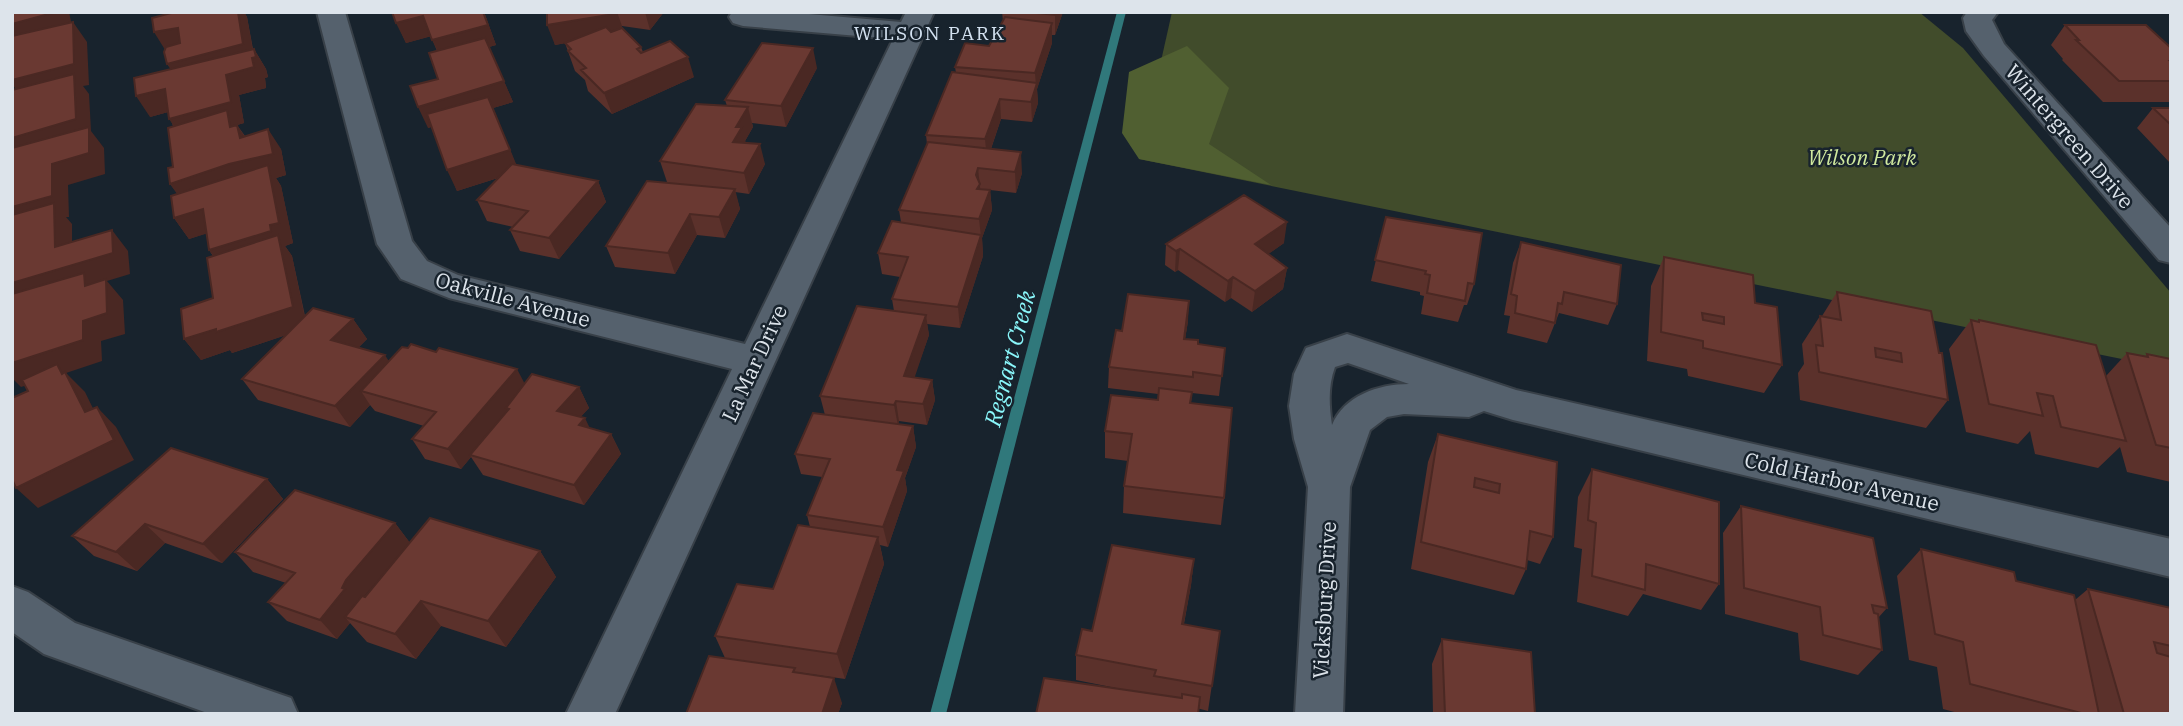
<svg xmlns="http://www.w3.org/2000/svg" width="2183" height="726" viewBox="0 0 2183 726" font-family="'IBM Plex Serif',serif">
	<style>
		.green { fill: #414c2b }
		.forest { fill: #505f31 }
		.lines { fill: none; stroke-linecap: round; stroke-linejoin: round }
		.stream { fill: #30787b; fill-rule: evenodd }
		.minor-casing { stroke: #384048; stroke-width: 4 }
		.minor { fill: #55616d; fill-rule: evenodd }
		.wall { fill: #5b312b; fill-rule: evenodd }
		.shaded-wall { fill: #4a2823 }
		.building { fill: #6a3932; stroke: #4a2823; stroke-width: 2; fill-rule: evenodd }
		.labels { text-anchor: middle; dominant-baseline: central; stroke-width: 5; stroke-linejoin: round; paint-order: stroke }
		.far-neighbourhood-label { font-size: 19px; letter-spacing: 2px; fill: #d4e2f1; stroke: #18232d }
		.street-label { font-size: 21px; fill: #dde4eb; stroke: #18232d }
		.park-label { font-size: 21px; font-style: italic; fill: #d1ea9f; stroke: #18232d }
		.water-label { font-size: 23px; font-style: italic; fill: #8af7fb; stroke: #18232d }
	</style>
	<rect width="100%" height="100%" fill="#18232d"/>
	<path class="green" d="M 1172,12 L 1919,12 L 1963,48 L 2171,293 L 2171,369 L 1139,159 Z"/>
	<path class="forest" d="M 1187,46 L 1229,88 L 1209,144 L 1271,185 L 1139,159 L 1122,133 L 1129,72 Z"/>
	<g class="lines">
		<path class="stream" d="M 1117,12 L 1126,12 L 946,714 L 930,714 Z"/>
		<g class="minor-casing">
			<path id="minor" d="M 317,12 L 345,12 L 412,241 L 427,261 L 458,275 L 745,344 L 893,39 L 743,26 L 733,23 L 729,17 L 732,12 L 786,12 L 901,22 L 906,12 L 934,12 L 615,714 L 566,714 L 732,369 L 449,298 L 401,279 L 377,244 Z
				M 1967,12 L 1998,12 L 1992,20 L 2004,44 L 2171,228 L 2171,263 L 2159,260 L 1984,56 L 1966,31 L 1963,18 Z
				M 1347,334 L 1516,390 L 2171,539 L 2171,577 L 1513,420 L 1484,411 L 1469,417 L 1404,414 L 1387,417 L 1370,430 L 1350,487 L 1343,714 L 1295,714 L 1308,487 L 1294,439 L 1289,406 L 1294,374 L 1306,348 ZM 1348,363 L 1409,384 C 1378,384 1344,396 1332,425 C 1329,405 1328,386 1335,367 Z
				M 12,586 L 28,592 L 75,623 L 291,698 L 298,714 L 210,714 L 44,654 L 12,632 Z"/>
		</g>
		<use href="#minor" class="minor"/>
	</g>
	<path class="wall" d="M 169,12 L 244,12 L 247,17 L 253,49 L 254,49 L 266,69 L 268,77 L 265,78 L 266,88 L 239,95 L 244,123 L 237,125 L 245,136 L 281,149 L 286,175 L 276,178 L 281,186 L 293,243 L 285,246 L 292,256 L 305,316 L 353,319 L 367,339 L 358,348 L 389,361 L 525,384 L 579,387 L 589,408 L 580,417 L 589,428 L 611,434 L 621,454 L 584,505 L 483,475 L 471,457 L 461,469 L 425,459 L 412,439 L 424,426 L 375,411 L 370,405 L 350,427 L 258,400 L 242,379 L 286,335 L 232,353 L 230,350 L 201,360 L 184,339 L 213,298 L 213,256 L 209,250 L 207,233 L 189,239 L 174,218 L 178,194 L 170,184 L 173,167 L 173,126 L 168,112 L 150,117 L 171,69 L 167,64 L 165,49 L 170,14 Z
		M 392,12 L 484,12 L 496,45 L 489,47 L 513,102 L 493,108 L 516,165 L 598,181 L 606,202 L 559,259 L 520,251 L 510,230 L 513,227 L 487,221 L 477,200 L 498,178 L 457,191 L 431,127 L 428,128 L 438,79 L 437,51 L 431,36 L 406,43 Z
		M 547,12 L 664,12 L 650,30 L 622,26 L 620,29 L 641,47 L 643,52 L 694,77 L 612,114 L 588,91 L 585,80 L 575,71 L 565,43 L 555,45 Z
		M 1002,12 L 1063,12 L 1055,35 L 1052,35 L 1052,43 L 1037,89 L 1038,103 L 1032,122 L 1001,119 L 991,149 L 1022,173 L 1016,193 L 990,190 L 992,210 L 982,238 L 983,256 L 960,328 L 927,324 L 929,335 L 914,377 L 932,380 L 935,400 L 927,425 L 899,421 L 898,424 L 913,426 L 916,447 L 905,478 L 907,491 L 888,547 L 880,545 L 884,564 L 845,679 L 796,672 L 842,703 L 838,714 L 686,714 L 725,658 L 715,636 L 773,589 L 810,527 L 807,515 L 822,477 L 801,474 L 795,454 L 825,415 L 820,396 L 894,311 L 892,299 L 900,277 L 882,274 L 878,253 L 901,222 L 899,210 L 927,144 L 926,135 L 956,73 L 955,67 L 989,46 L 1003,21 Z
		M 1802,12 L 1850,12 L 1849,13 L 1802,13 Z
		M 2065,25 L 2171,48 L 2171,102 L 2103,102 L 2062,60 L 2063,59 L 2051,45 Z
		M 817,68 L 786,127 L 752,123 L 753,127 L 745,141 L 746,143 L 765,164 L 749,194 L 735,192 L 740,209 L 725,238 L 697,235 L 675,274 L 615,267 L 606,246 L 667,182 L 660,161 L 727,106 L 725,100 Z
		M 2153,108 L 2171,108 L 2171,164 L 2137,128 Z
		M 1386,217 L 1474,284 L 1467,305 L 1464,305 L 1458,322 L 1421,314 L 1424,296 L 1420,295 L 1420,292 L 1371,281 Z
		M 1521,242 L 1617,304 L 1608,325 L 1559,313 L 1547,343 L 1507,333 L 1510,316 L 1504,315 L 1513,263 Z
		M 1284,243 L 1268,254 L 1287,268 L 1283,289 L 1252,312 L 1231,298 L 1225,302 L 1178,270 L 1175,272 L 1165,265 L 1166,244 Z
		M 1664,257 L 1755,303 L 1782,365 L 1764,393 L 1688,376 L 1687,369 L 1647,361 L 1651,286 Z
		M 1837,292 L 1948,400 L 1926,428 L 1800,400 L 1798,373 L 1804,364 L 1802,344 L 1820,316 L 1822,316 Z
		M 1971,320 L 1977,322 L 1979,320 L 2106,376 L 2127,353 L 2145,357 L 2147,354 L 2171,359 L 2171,482 L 2127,472 L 2120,447 L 2098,468 L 2035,454 L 2030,431 L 2018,444 L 1966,432 L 1949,349 Z
		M 1188,321 L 1185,339 L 1198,344 L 1225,348 L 1219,396 L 1192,393 L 1191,403 L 1224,498 L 1221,525 L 1123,513 L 1124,486 L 1128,461 L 1105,458 L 1105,431 L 1158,400 L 1158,394 L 1108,388 L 1109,367 L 1122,331 Z
		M 1438,434 L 1557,462 L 1553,537 L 1540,564 L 1527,560 L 1526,569 L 1514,595 L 1411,569 L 1428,462 Z
		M 1592,469 L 1719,584 L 1701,610 L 1643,594 L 1628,616 L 1577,602 L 1582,549 L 1574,547 L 1578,497 Z
		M 267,479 L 283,499 L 222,563 L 165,543 L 137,571 L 94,556 L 72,536 Z
		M 1741,506 L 1887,608 L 1878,618 L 1882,650 L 1858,675 L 1800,660 L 1798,633 L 1725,614 L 1723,533 Z
		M 395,523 L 410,543 L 540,551 L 556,577 L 506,647 L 441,626 L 416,659 L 367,642 L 350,623 L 337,639 L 287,621 L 268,602 L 286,583 L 253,572 L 235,552 ZM 404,550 L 365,597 L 364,596 Z
		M 1921,549 L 2075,600 L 2088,589 L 2171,608 L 2171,714 L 1962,714 L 1943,709 L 1937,667 L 1909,660 L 1897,576 Z
		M 1194,559 L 1191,585 L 1184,624 L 1220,631 L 1208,711 L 1131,691 L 1076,680 L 1076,655 L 1092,631 Z
		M 1442,639 L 1535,714 L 1433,714 L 1432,664 Z"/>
	<path class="shaded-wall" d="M 56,12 L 69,12 L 73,31 L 73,22 L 87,42 L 89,85 L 83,86 L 89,94 L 91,131 L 104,148 L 105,174 L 68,185 L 69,217 L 66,217 L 72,224 L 72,265 L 112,230 L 128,251 L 130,274 L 107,281 L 123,300 L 125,334 L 101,341 L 102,361 L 66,373 L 85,392 L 105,433 L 85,412 L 62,374 L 21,387 L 12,378 L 12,138 L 25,101 L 12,84 L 12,24 Z
		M 238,12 L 244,12 L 247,17 L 254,57 L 254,49 L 266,69 L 268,77 L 265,78 L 266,88 L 239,95 L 244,123 L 237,125 L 251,146 L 183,139 L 169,119 L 181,84 L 167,64 Z
		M 483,12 L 484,12 L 496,45 L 442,60 L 432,40 Z
		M 610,12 L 617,12 L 622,26 L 614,35 L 555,45 L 547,25 Z
		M 645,12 L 664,12 L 650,30 Z
		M 1055,12 L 1063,12 L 1055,35 Z
		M 423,16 L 432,36 L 406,43 L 396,23 Z
		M 1052,23 L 1052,43 L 1037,89 L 1038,103 L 1032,122 L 1031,102 L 1036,86 L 1035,73 Z
		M 178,28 L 191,48 L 167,53 L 154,32 Z
		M 813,48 L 817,68 L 786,127 L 781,106 Z
		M 688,57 L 694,77 L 612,114 L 604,93 Z
		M 504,81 L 513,102 L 493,108 L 519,171 L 457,191 L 447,170 L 492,108 L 428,128 L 418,107 Z
		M 165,89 L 179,109 L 150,117 L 136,96 Z
		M 1000,99 L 1001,119 L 987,160 L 985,139 Z
		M 748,107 L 753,127 L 745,141 L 747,148 L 733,142 L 736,127 Z
		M 268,129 L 281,149 L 286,175 L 276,178 L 281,186 L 293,243 L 285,246 L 292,256 L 307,328 L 232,353 L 230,350 L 201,360 L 184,339 L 216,329 L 224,271 L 209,250 L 270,225 L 185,205 L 170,184 Z
		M 760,144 L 765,164 L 749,194 L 744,173 Z
		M 1021,152 L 1022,173 L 1016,193 L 1015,172 Z
		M 978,168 L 982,205 L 979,210 L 976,175 Z
		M 598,181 L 606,202 L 559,259 L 549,238 Z
		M 735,189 L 740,209 L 725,238 L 719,217 Z
		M 990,190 L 992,210 L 982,238 L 983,256 L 960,328 L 958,307 L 981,237 L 979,219 Z
		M 203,209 L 218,230 L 189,239 L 174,218 Z
		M 690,214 L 697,235 L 675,274 L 668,253 Z
		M 1287,222 L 1284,243 L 1253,265 L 1255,244 Z
		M 1180,249 L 1178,270 L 1175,272 L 1176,251 Z
		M 1287,268 L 1283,289 L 1252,312 L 1255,291 Z
		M 1233,277 L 1231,298 L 1225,302 L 1228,281 Z
		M 1189,301 L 1188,321 L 1182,359 L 1184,339 Z
		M 926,315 L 929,335 L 908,397 L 904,376 Z
		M 353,319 L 367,339 L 345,361 L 331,340 Z
		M 385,355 L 398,376 L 361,391 L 370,405 L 350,427 L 335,406 Z
		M 517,369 L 528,390 L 509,409 L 506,408 L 509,412 L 470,455 L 471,457 L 461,469 L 448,449 Z
		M 932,380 L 935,400 L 927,425 L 923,404 Z
		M 579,387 L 589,408 L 568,431 L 557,411 Z
		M 896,401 L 899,421 L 898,426 L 894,405 Z
		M 97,407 L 116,427 L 134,460 L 38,508 L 16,488 Z
		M 585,418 L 595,439 L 579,425 Z
		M 913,426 L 916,447 L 905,478 L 907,491 L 888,547 L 883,527 L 897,470 Z
		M 611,434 L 621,454 L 584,505 L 574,485 Z
		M 267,479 L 283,499 L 222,563 L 203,544 Z
		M 395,523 L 410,543 L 362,599 L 345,617 L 350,623 L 337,639 L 320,620 L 342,588 L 346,580 Z
		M 145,524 L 165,543 L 137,571 L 116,552 Z
		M 878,537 L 884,564 L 845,679 L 837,654 Z
		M 540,551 L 556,577 L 506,647 L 488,621 Z
		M 1194,559 L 1191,585 L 1179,649 L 1182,624 Z
		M 421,601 L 441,626 L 416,659 L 395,634 Z
		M 834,678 L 842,703 L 838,714 L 822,714 Z"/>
	<path class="building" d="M 12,12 L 56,12 L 12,24 Z
		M 175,12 L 238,12 L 243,44 L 167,64 L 164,52 L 166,47 L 180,43 L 178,28 L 154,32 L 152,18 Z
		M 392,12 L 483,12 L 488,25 L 432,40 L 423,16 L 396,23 Z
		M 547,12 L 610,12 L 608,15 L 547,25 Z
		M 1027,12 L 1055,12 L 1055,15 Z
		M 1005,17 L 1052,23 L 1035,73 L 955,67 L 965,43 L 989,46 Z
		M 73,22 L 74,64 L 12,80 L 12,36 Z
		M 2065,25 L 2146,25 L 2171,48 L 2171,61 L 2170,61 L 2171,62 L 2171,81 L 2119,81 L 2076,40 L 2079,40 Z
		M 606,27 L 611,32 L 622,28 L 641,47 L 637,49 L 641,53 L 670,41 L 688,57 L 604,93 L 581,70 L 586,68 L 568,51 L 571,49 L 565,43 Z
		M 485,38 L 504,81 L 418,107 L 410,86 L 438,79 L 429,53 Z
		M 762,43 L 813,48 L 781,106 L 725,100 Z
		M 254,49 L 256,57 L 252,58 L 254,67 L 226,75 L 231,102 L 169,119 L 165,89 L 136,96 L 134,78 Z
		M 952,72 L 1037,83 L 1031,102 L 1000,99 L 985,139 L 926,135 Z
		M 74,74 L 76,119 L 12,138 L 12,90 Z
		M 488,97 L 510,150 L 447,170 L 427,114 Z
		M 696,104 L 748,107 L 736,127 L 742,127 L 733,142 L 760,144 L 744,173 L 660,161 Z
		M 2153,108 L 2171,108 L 2171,125 Z
		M 227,110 L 230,127 L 237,125 L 240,138 L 268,129 L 273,154 L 229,164 L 170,184 L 168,168 L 173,167 L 168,128 Z
		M 89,127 L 89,153 L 52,164 L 52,196 L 12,207 L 12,148 Z
		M 928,142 L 1021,152 L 1015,172 L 978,168 L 976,175 L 980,184 L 977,189 L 990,190 L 979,219 L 899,210 Z
		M 512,164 L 598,181 L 549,238 L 510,230 L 528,211 L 477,200 Z
		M 268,165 L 279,223 L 270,225 L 271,231 L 209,250 L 203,209 L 174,218 L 171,196 Z
		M 647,181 L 735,189 L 719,217 L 690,214 L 668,253 L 606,246 Z
		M 1244,195 L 1287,222 L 1255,244 L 1287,268 L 1255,291 L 1233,277 L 1228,281 L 1180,249 L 1176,251 L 1166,244 Z
		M 54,203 L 55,247 L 112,230 L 113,253 L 12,283 L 12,215 Z
		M 1386,217 L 1482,233 L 1474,284 L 1468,283 L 1465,301 L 1427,293 L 1430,275 L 1425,274 L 1426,271 L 1375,260 Z
		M 892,221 L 981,235 L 958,307 L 892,299 L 908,257 L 878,253 Z
		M 278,235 L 293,307 L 216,332 L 216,329 L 184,339 L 181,309 L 213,298 L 207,258 Z
		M 1521,242 L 1621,265 L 1617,304 L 1564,292 L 1562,304 L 1558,303 L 1555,323 L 1515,313 L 1517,296 L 1511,294 Z
		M 1664,257 L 1753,275 L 1755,303 L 1777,307 L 1782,365 L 1703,348 L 1703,341 L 1661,332 ZM 1702,313 L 1724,317 L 1724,324 L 1703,320 Z
		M 84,273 L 85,286 L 106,279 L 107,313 L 83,321 L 83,340 L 12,363 L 12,294 Z
		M 1837,292 L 1931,311 L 1939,353 L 1942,353 L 1948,400 L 1819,372 L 1816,345 L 1823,346 L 1820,316 L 1841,320 ZM 1875,348 L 1901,353 L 1902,362 L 1876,357 Z
		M 1128,294 L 1189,301 L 1184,339 L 1198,340 L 1198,344 L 1225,348 L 1222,376 L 1193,372 L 1193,377 L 1109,367 L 1116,330 L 1122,331 Z
		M 857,306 L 926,315 L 904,376 L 932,380 L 923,404 L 896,401 L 894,405 L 820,396 Z
		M 313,308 L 353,319 L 331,340 L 385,355 L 335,406 L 242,379 Z
		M 1971,320 L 1979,322 L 1979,320 L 2096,345 L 2126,441 L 2061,427 L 2053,396 L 2037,393 L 2043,416 L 1989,404 Z
		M 411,344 L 436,352 L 439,348 L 517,369 L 448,449 L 412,439 L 436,412 L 361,391 L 402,347 L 408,348 Z
		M 2127,353 L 2148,357 L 2147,354 L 2171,359 L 2171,448 L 2156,445 Z
		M 57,364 L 62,374 L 65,372 L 85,412 L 97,407 L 114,440 L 16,488 L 12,479 L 12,398 L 28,391 L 22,380 Z
		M 532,374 L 579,387 L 557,411 L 585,418 L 579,425 L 611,434 L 574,485 L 470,455 L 509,409 L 506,408 Z
		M 1159,388 L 1192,392 L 1190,403 L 1232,408 L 1224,498 L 1124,486 L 1132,434 L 1105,431 L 1111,395 L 1158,400 Z
		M 813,413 L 913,426 L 897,470 L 904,471 L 883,527 L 807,515 L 830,459 L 795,454 Z
		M 1438,434 L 1557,462 L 1553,537 L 1530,531 L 1526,569 L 1421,542 ZM 1475,478 L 1500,484 L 1499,493 L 1474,487 Z
		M 171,448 L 267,479 L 203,544 L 145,524 L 116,552 L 72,536 Z
		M 1592,469 L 1719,502 L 1719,584 L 1646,564 L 1645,590 L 1592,576 L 1596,523 L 1588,520 Z
		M 295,490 L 395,523 L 346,580 L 342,588 L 345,589 L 320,620 L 268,602 L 295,573 L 235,552 Z
		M 1741,506 L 1873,538 L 1887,608 L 1872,605 L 1874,613 L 1878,614 L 1882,650 L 1823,635 L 1820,607 L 1744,588 Z
		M 430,518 L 540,551 L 488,621 L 421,601 L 395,634 L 345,617 L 362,596 L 365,597 Z
		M 798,525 L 878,537 L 837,654 L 715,636 L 737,584 L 773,589 Z
		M 1112,545 L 1194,559 L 1182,624 L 1220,631 L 1212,686 L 1154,676 L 1156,670 L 1076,655 L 1082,629 L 1092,631 Z
		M 1921,549 L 2014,572 L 2016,581 L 2074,595 L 2099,714 L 2085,714 L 1970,684 L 1963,642 L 1935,634 Z
		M 2088,589 L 2171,608 L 2171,646 L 2154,642 L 2157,653 L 2171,657 L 2171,714 L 2124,714 Z
		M 1442,639 L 1531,652 L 1535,714 L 1445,714 Z
		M 709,656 L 795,668 L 793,672 L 834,678 L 822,714 L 686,714 Z
		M 1044,678 L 1182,698 L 1182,694 L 1200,697 L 1198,714 L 1036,714 Z"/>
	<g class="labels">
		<g class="far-neighbourhood-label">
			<text x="930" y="33">WILSON PARK</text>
		</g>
		<g class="street-label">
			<text transform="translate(2070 136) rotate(49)">Wintergreen Drive</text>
			<text transform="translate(513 299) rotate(15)">Oakville Avenue</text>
			<text transform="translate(754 363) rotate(-65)">La Mar Drive</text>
			<text transform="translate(1842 481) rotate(13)">Cold Harbor Avenue</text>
			<text transform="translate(1324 600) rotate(-87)">Vicksburg Drive</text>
		</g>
		<g class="park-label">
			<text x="1862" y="157">Wilson Park</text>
		</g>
		<g class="water-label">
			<text transform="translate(1009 358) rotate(-75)">Regnart Creek</text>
		</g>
	</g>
	<rect width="2183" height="726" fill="none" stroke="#dde4eb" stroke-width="28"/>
</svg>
